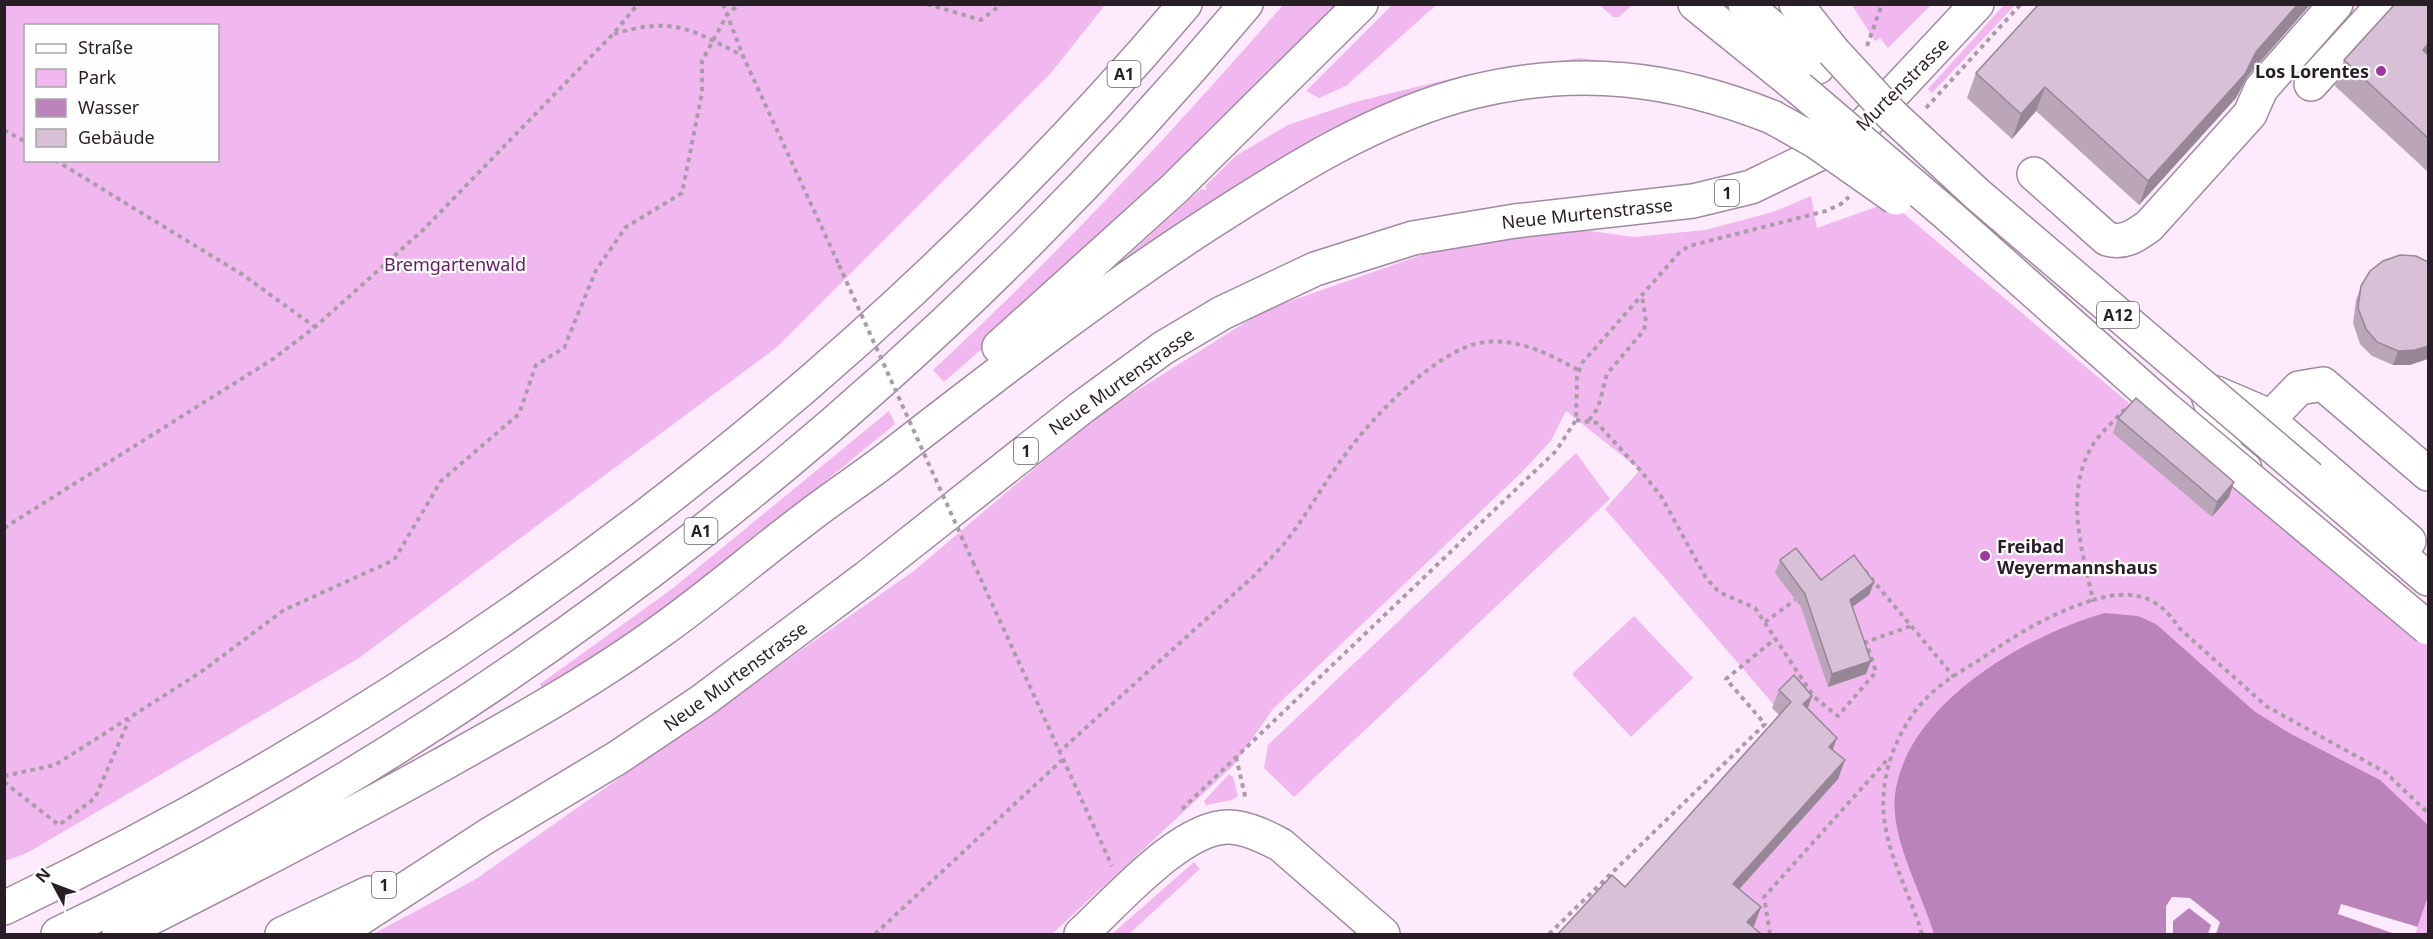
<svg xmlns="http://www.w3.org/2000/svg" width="2433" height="939" viewBox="0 0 2433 939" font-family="'Noto Sans',sans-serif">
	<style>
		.green { fill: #f0b8ee; fill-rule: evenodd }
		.water { fill: #ba83b9 }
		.pier { fill: #feeafd }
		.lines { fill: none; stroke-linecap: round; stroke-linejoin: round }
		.minor-casing { stroke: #a08a9f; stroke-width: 36 }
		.major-casing { stroke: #a08a9f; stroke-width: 36 }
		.highway-casing { stroke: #a08a9f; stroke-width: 36 }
		.path { stroke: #ab9baa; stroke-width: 4; stroke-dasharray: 4.5 4.5; stroke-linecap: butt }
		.minor { stroke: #fff; stroke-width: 33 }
		.major { stroke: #fff; stroke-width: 33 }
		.highway { stroke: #fff; stroke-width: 33 }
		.highway-bridge-casing { stroke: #a08a9f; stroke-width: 36; stroke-linecap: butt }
		.path-bridge { stroke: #ab9baa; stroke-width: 4; stroke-dasharray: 4.5 4.5; stroke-linecap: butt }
		.highway-bridge { stroke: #fff; stroke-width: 33 }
		.wall { fill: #baa5b9 }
		.shaded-wall { fill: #978696 }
		.building { fill: #d8c0d7; stroke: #978696; stroke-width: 1.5 }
		.poi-dot { fill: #9d399e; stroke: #fefefe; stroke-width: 2 }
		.labels { text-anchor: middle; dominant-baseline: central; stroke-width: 4.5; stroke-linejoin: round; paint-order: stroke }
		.shield { fill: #fefefe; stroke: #686167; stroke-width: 1.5 }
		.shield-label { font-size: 16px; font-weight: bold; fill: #271e26 }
		.poi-label { font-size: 18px; font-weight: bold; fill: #271e26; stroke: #fefefe; text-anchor: end }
		.street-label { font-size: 18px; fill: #271e26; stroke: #fefefe }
		.park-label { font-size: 18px; fill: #632064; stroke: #fefefe }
	</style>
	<rect width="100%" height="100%" fill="#feeafd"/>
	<path class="green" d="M 1393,4 L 1436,5 L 1346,86 L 1319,98 L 1306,91 Z
		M 2005,4 L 2015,5 L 1932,93 L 1928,89 Z
		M 4,5 L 5,4 L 1105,5 L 1051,73 L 777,347 L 359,658 L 27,853 L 5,861 ZM 26,26 L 218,26 L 218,160 L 26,160 Z
		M 1283,5 L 1334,5 L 1321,31 L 1034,303 L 944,382 L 933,370 C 1058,254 1172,133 1283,5 Z
		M 1600,5 L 1632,5 L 1619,17 L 1613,17 Z
		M 1852,5 L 1931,5 L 1888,48 L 1880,38 L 1875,41 Z
		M 1580,58 L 1639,66 L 1517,72 L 1125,263 L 1123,260 L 1201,189 L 1207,190 L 1205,186 L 1237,155 L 1288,125 L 1355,102 L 1470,74 Z
		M 1811,196 L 1817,228 L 1890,202 L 2204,466 L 2210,459 L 2428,643 L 2428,934 L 1745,934 L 1754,926 L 1727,903 L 1838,779 L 1605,509 L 1640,470 L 1566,411 L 1551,441 L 1521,473 L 1273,709 L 1234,765 L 1052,934 L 373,934 L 476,879 L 915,570 L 1095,417 L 1265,310 L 1447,246 L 1576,229 L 1634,237 L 1705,230 L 1773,212 Z
		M 889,411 L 895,424 C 781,518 668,611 543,690 L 540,684 L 672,589 Z
		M 1576,453 L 1610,499 L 1294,797 L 1264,768 L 1268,745 Z
		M 1634,616 L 1693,678 L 1631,737 L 1572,674 Z
		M 1229,774 L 1233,777 L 1238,796 L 1232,800 L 1206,805 L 1204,801 Z
		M 1194,862 L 1200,869 L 1129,934 L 1112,934 Z"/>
	<path class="water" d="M 2105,613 L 2138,616 L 2156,624 L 2254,711 L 2291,734 L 2380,780 L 2428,825 L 2428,896 L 2415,934 L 1934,934 C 1922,893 1890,838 1895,795 C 1906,704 2026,635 2105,613 Z"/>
	<path class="pier" d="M 2172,897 L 2190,898 L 2220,922 L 2216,934 L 2208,934 L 2211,925 L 2189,908 L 2173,921 L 2173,934 L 2166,934 L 2166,906 Z
		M 2341,904 L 2418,927 L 2415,934 L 2395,934 L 2338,914 Z"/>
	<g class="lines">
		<g class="minor-casing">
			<path id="minor" d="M 2311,84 L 2384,4
				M 2034,174 L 2107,239 C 2124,244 2135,236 2149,226 L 2250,114 L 2261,89 L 2336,4
				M 2206,389 L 2227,454 L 2245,469
				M 2216,393 L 2258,411 L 2409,541
				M 2268,420 L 2299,388 L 2323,384 L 2428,474
				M 1081,934 C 1115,903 1182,825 1230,827 C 1248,828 1266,837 1281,845 L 1383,934"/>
		</g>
		<g class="major-casing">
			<path id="major" d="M 282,934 L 369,893
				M 336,934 L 487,836 L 617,758 L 702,701 L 866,578 L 1081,408 L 1163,348 L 1222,313 L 1315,269 L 1413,238 L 1515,221 L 1693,201 L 1751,187 L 1819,154 L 1860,129 L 1977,4"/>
		</g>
		<g class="highway-casing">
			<path id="highway" d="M 1695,4 L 1799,88
				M 1745,4 L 1818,67
				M 1796,4 L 1833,51
				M 999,347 L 1175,188 L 1361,4
				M 2310,478 L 2428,579
				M 4,908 C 454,693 862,385 1185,4
				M 58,934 C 511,718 924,389 1246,4
				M 119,934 C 227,880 335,824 441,765 C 516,723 592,681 662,630 C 711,595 757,555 805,519 C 833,497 863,478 891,456 C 994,376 1097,296 1208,224 C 1290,171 1376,116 1472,92 C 1578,66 1671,77 1772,117"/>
		</g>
		<path class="path" d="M 723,4 L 743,56 L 839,265
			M 927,4 L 981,20 L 1002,4
			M 614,34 C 673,16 691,29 743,56
			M 1867,46 L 1882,4
			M 1926,108 L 2021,4
			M 4,130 L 26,142
			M 55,160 L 243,275 L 315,327
			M 2125,409 C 2115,420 2102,431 2094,443 C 2063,491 2082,550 2093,600 C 2129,589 2158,594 2178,627 L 2266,706 L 2385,772 L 2428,813
			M 1576,420 L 1597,423 L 1640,470 L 1661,496 L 1706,578 L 1719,592 L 1755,608 L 1814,697 L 1838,716 L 1876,672 L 1866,642 L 1911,626
			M 1589,420 L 1598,408 L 1607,374 L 1644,330 L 1646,322 L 1642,296
			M 4,528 L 273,359 L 315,327 L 422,231 L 613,34 L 638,4
			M 973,562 L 1112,866
			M 1865,571 L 1954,677
			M 1765,622 L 1795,600
			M 1058,753 L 1255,575 C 1264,565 1274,555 1283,545 C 1306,517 1323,484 1345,455 C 1372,417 1434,353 1479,343 C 1515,336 1549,354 1578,370
			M 1236,757 L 1246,800
			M 4,776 L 55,765 L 201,672 L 284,610 L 394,560 L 441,481 L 519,414 L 536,365 L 564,348 L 596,270 L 626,227 L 682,193 L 702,93 L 702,61 L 727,15 L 739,4
			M 4,782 L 59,825 L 95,798 L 129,720
			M 1182,809 L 1556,451 L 1576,420 L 1577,377 L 1582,363 L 1679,253 L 1689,246 L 1826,211 L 1841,204 L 1849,197
			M 875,934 L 1062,760
			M 1549,934 L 1765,724 L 1726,679 L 1775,639
			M 1770,934 L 1764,897 L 1888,759
			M 1922,934 C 1911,896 1888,857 1884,817 C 1879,772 1900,720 1935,690 C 1951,676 1971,666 1988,654 C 2022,631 2054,612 2093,600
			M 2428,934 L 2428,932"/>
		<use href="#minor" class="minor"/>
		<use href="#major" class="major"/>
		<use href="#highway" class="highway"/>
		<g class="highway-bridge-casing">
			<path id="highway-bridge" d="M 1833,51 L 1892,115 L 1977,194 L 2310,478
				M 1799,88 L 1948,215 L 2165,408 L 2428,628
				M 1772,117 L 1815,141 L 1896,198"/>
		</g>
		<path class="path-bridge" d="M 839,265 L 973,562"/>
		<use href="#highway-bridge" class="highway-bridge"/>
	</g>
	<path class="wall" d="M 2428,4 L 2428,172 L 2335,86 L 2344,60 Z
		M 1976,73 L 2247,77 L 2236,98 L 2139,205 L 2036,111 L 2012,139 L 1967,98 Z
		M 2361,286 L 2410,365 L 2393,365 L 2372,356 L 2360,344 L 2353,323 L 2356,300 Z
		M 2118,418 L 2229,497 L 2212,517 L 2113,433 Z
		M 1780,560 L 1821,580 L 1874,582 L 1869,595 L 1852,607 L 1866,674 L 1828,687 L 1801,607 L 1775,573 Z
		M 1779,690 L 1812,696 L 1808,709 L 1833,750 L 1845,760 L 1838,779 L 1739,889 L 1761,907 L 1754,926 L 1558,934 L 1625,887 L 1779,715 L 1772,708 Z"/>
	<path class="shaded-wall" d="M 2298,4 L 2311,4 L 2247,77 L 2236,98 L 2139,205 L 2148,181 L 2256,52 Z
		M 2428,44 L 2428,60 L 2423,50 Z
		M 2045,87 L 2036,111 L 2012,139 L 2021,114 Z
		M 2428,346 L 2428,359 L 2410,365 L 2393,365 L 2398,351 Z
		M 2234,482 L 2229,497 L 2212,517 L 2217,502 Z
		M 1874,582 L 1869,595 L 1845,612 L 1850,600 Z
		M 1871,661 L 1866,674 L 1828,687 L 1832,674 Z
		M 1812,696 L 1805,714 L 1803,704 Z
		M 1837,738 L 1830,757 L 1829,747 Z
		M 1845,760 L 1838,779 L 1727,903 L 1733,884 Z
		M 1761,907 L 1754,926 L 1745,934 L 1747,922 Z"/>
	<path class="building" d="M 2039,4 L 2298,4 L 2256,52 L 2245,74 L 2148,181 L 2045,87 L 2021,114 L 1976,73 Z
		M 2395,4 L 2428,4 L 2428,44 L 2423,50 L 2428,55 L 2428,138 L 2344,60 Z
		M 2400,255 L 2416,256 L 2428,262 L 2428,346 L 2415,350 L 2398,351 L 2377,342 L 2366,329 L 2358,308 L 2361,286 L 2370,271 L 2383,261 Z
		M 2136,398 L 2234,482 L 2217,502 L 2118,418 Z
		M 1796,548 L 1821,580 L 1854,555 L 1874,582 L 1850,600 L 1871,661 L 1832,674 L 1805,594 L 1780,560 Z
		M 1794,675 L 1812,696 L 1803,704 L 1837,738 L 1829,747 L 1845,760 L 1733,884 L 1761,907 L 1747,922 L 1761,934 L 1558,934 L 1612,875 L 1625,887 L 1791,702 L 1779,690 Z"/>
	<g class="poi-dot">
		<circle cx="2381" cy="71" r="6"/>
		<circle cx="1985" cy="556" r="6"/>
	</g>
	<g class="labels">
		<g class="shield">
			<rect x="1107.5" y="61" width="33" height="26" rx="4.5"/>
			<rect x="1715" y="180" width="24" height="26" rx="4.5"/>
			<rect x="2097" y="302" width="42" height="26" rx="4.5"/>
			<rect x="1014" y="438" width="24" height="26" rx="4.5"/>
			<rect x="684.5" y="518" width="33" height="26" rx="4.5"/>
			<rect x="372" y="872" width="24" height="26" rx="4.5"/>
		</g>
		<g class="shield-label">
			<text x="1124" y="74">A1</text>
			<text x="1727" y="193">1</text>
			<text x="2118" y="315">A12</text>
			<text x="1026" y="451">1</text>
			<text x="701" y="531">A1</text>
			<text x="384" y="885">1</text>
		</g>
		<g class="poi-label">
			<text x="2369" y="71">Los Lorentes</text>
			<text x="1997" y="546" text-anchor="start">Freibad<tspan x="1997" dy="21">Weyermannshaus</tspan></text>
		</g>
		<g class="street-label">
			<text transform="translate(1902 84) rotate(-45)">Murtenstrasse</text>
			<text transform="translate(1587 213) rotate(-6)">Neue Murtenstrasse</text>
			<text transform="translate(1121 381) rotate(-35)">Neue Murtenstrasse</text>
			<text transform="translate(735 676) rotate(-36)">Neue Murtenstrasse</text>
		</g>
		<g class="park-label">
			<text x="455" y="264">Bremgartenwald</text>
		</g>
	</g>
	<rect width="2433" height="939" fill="none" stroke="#271e26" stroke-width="12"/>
	<rect x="24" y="24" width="195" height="138" fill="#fefefe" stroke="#a8a4a8" stroke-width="1.5"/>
	<rect x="36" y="44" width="30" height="9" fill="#ffffff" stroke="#a8a4a8" stroke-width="1.5"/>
	<text x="78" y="54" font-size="18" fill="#271e26">Straße</text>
	<rect x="36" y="69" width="30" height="18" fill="#f0b8ee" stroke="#a8a4a8" stroke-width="1.5"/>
	<text x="78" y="84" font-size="18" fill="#271e26">Park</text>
	<rect x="36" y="99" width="30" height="18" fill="#ba83b9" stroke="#a8a4a8" stroke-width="1.5"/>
	<text x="78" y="114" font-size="18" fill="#271e26">Wasser</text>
	<rect x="36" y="129" width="30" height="18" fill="#d8c0d7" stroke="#a8a4a8" stroke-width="1.5"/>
	<text x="78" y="144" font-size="18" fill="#271e26">Gebäude</text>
	<g transform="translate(54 885) rotate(311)" stroke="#fefefe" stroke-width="4.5" paint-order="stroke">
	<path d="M0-4.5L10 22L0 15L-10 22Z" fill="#271e26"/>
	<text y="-9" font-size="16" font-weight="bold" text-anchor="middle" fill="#271e26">N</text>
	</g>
</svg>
